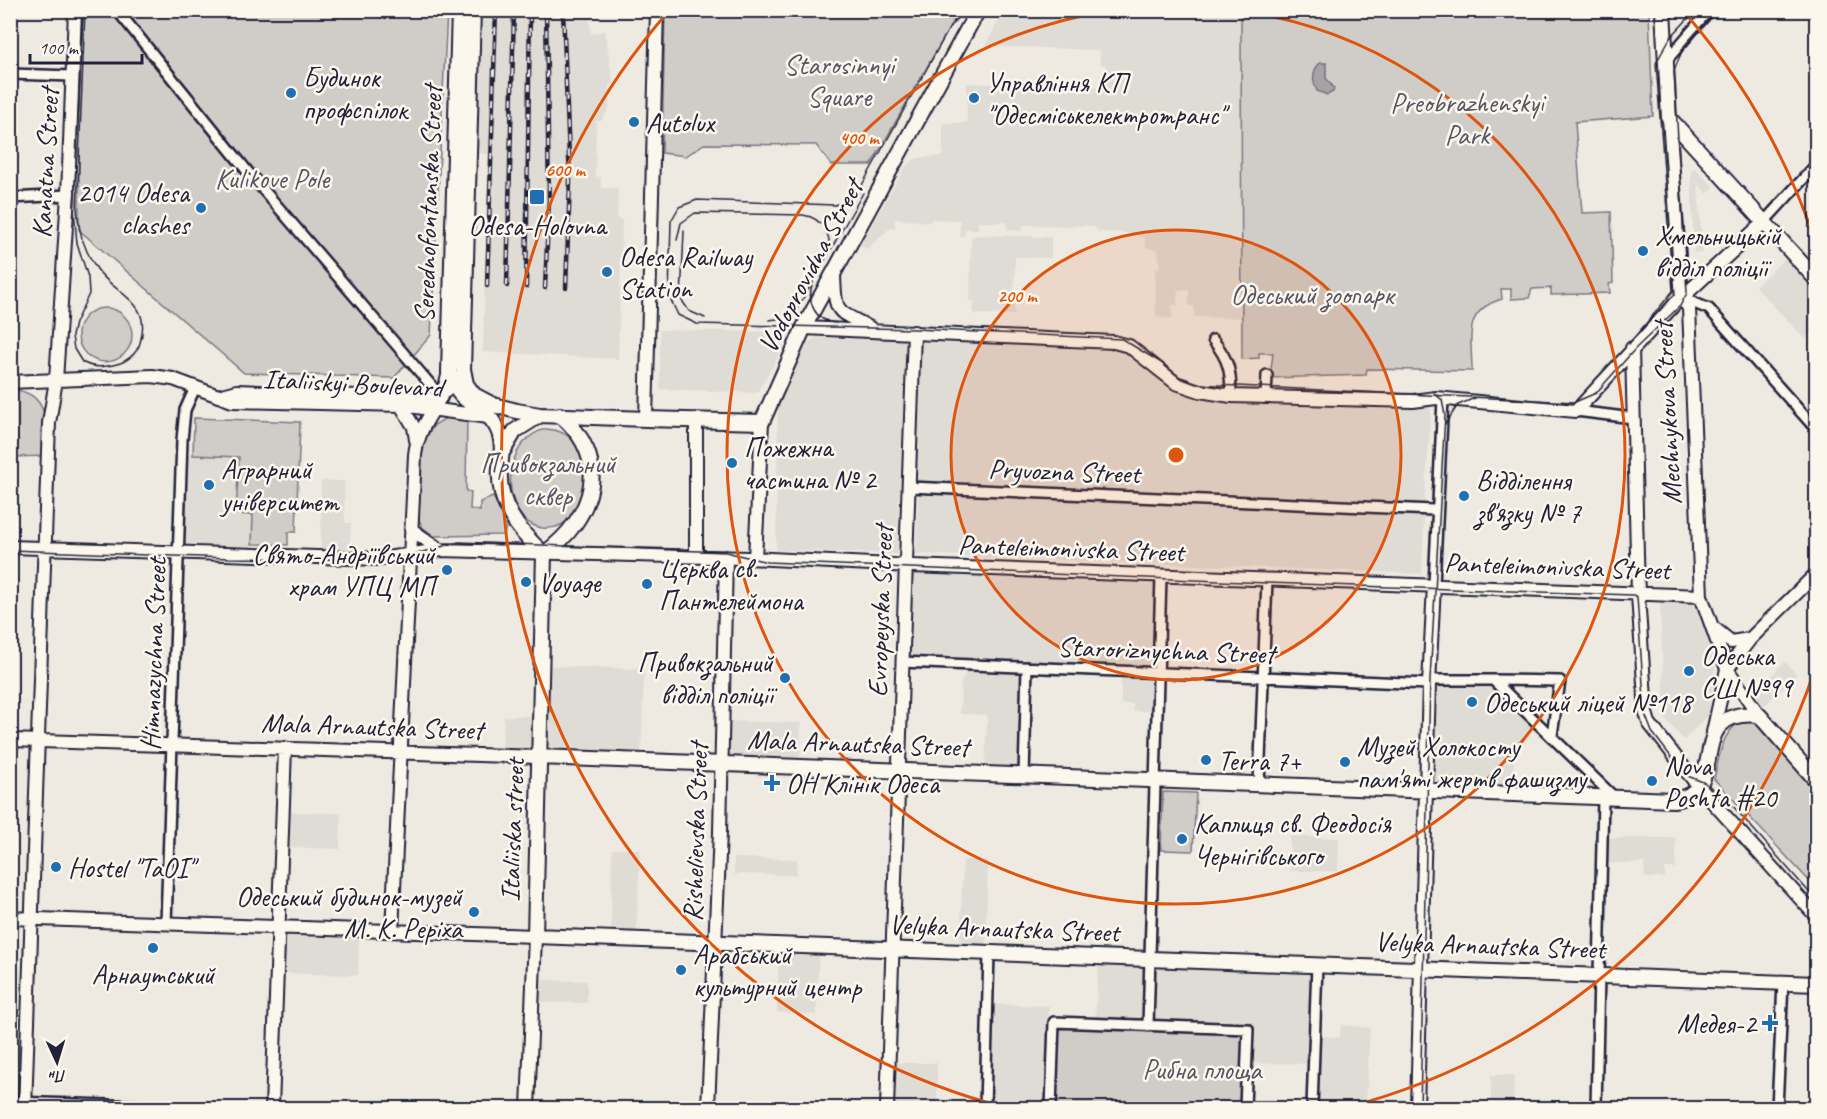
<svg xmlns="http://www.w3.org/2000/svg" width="1827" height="1119" viewBox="0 0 1827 1119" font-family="Caveat,sans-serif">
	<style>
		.built { fill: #dfdbd5 }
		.green { fill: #d0cdc9; stroke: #797882; stroke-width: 1.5 }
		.water { fill: #a6a3a7; stroke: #716f7c; stroke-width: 1.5 }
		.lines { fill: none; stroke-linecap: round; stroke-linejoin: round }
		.street-casing { stroke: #22223b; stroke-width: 14 }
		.secondary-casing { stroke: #22223b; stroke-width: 16 }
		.primary-casing { stroke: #22223b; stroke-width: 18 }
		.street { stroke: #fbf7ec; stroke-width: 9 }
		.secondary { stroke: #fbf7ec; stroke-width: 12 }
		.primary { stroke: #fbf7ec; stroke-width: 14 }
		.tram { stroke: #22223b; stroke-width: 1.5 }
		.rail-casing { stroke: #22223b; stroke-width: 4.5 }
		.rail { stroke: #fbf7ec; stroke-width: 2; stroke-dasharray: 7; stroke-linecap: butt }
		.ring { fill: none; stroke: #de560e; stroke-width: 3 }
		.poi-dot { fill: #1f6fb2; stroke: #fbf7ec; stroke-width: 2 }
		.labels { text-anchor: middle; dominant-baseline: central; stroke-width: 5; stroke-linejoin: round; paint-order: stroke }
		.park-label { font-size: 28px; fill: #565566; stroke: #fbf7ec }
		.poi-label { font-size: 28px; fill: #22223b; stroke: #fbf7ec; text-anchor: start }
		.street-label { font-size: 28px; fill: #22223b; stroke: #fbf7ec }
		.centre { fill: #de560e; stroke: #fbf7ec; stroke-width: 3 }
		.ring-label { font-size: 18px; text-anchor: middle; font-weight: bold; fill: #de560e; stroke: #fbf7ec; stroke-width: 5; stroke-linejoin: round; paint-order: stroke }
	</style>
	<rect width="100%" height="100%" fill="#eeeae2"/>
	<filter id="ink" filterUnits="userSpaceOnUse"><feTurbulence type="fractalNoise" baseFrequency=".0167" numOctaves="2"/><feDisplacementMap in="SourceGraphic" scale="12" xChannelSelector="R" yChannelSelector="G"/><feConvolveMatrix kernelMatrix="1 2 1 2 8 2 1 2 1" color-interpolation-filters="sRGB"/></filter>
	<g filter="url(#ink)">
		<path class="built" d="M 481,11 L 589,11 L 591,34 L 605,30 L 613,84 L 609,85 L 609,108 L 601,121 L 596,121 L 595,176 L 601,177 L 601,188 L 618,188 L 617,219 L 622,220 L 618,359 L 483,352 L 488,154 L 478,153 Z
			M 1004,11 L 1241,11 L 1242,318 L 1194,317 L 1194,306 L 1189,306 L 1189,290 L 1178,290 L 1177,305 L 1172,305 L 1172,319 L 1156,317 L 1155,269 L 1160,269 L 1158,250 L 1145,247 L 1145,238 L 1127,233 L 1099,232 L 1093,226 L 1023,225 L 1022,231 L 1007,230 L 1006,222 L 978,222 L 978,229 L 965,229 L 964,236 L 960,236 L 960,220 L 931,219 L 930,222 L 895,219 L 895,228 L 889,229 L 867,249 L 860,245 L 906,166 L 917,158 L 943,156 L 943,123 L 967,123 L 967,83 L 1105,87 L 1106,65 L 1100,64 L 1100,50 L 985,46 Z
			M 1695,168 L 1714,187 L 1707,194 L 1698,183 L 1702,253 L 1694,253 L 1691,171 Z
			M 978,235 L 1051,237 L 1051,258 L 1015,257 L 1014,315 L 973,314 L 974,301 L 970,301 L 971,237 Z
			M 1791,253 L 1816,281 L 1816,328 L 1805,339 L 1755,286 Z
			M 660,330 L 775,332 L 783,348 L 757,393 L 660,389 Z
			M 816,338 L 906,339 L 897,554 L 776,550 L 778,406 L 808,342 Z
			M 919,341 L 1121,349 L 1172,388 L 1203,398 L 1424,402 L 1431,410 L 1424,507 L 1219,500 L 915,483 Z
			M 182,455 L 239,457 L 236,513 L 253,515 L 251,556 L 179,554 Z
			M 321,481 L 344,481 L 345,523 L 351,523 L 349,558 L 321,557 Z
			M 918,492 L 1424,513 L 1422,574 L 916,554 Z
			M 906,567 L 1159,577 L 1157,671 L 902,661 Z
			M 1663,602 L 1687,601 L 1696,605 L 1716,659 L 1708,715 L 1684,740 L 1665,719 L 1660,606 Z
			M 1785,662 L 1797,674 L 1764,706 L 1752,694 Z
			M 965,665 L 1026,668 L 1023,774 L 985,773 L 987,715 L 960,714 L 961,680 L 964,679 Z
			M 543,666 L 644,669 L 641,759 L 541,755 Z
			M 1121,671 L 1157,673 L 1154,711 L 1133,711 L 1133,704 L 1121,704 Z
			M 1430,680 L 1492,680 L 1538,724 L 1523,743 L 1515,742 L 1512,793 L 1426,789 Z
			M 504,716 L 539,716 L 538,756 L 502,754 Z
			M 723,721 L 801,723 L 800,765 L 723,763 Z
			M 283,812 L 341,813 L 340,849 L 282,847 Z
			M 1290,836 L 1339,838 L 1338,871 L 1290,871 Z
			M 1603,838 L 1676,838 L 1676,868 L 1665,868 L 1665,878 L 1645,878 L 1644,863 L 1603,863 Z
			M 612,849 L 640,849 L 636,940 L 611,939 Z
			M 734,858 L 797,859 L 796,875 L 734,874 Z
			M 963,860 L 988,860 L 985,951 L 960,950 Z
			M 276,928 L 359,930 L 358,975 L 275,973 Z
			M 779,947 L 819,949 L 816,1015 L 777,1012 Z
			M 1099,958 L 1316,964 L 1313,1064 L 1250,1063 L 1095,1022 Z
			M 534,980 L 587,981 L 587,1003 L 533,1002 Z
			M 985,1004 L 1049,1006 L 1046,1108 L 981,1108 Z
			M 11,1011 L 28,1012 L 25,1102 L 11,1101 Z
			M 1341,1025 L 1370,1028 L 1366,1108 L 1314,1108 L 1316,1036 L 1340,1037 Z
			M 889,1063 L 937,1063 L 937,1108 L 887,1108 Z
			M 1491,1075 L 1514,1075 L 1513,1108 L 1491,1108 Z"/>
		<path class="green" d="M 83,11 L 447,11 L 431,335 L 394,378 L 244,373 L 79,230 L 79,110 Z
			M 665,11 L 665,10 L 959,11 L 871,165 L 831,165 L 816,145 L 704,144 L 686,156 L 662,153 Z
			M 1241,11 L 1649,11 L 1653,116 L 1575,122 L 1582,213 L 1611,212 L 1613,283 L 1609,284 L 1610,293 L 1551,295 L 1551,288 L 1532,289 L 1529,298 L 1511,299 L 1511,289 L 1501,289 L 1502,299 C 1462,311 1472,337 1472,371 L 1367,369 L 1366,375 L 1270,378 L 1273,353 L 1259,353 L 1259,358 L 1242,359 Z
			M78 335a27 27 0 1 1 54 0a27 27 0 1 1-54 0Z
			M 10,390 C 48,389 49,427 48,456 L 11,457 Z
			M 194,418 L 300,422 L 296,532 L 288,532 L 288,545 L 252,544 L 253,515 L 236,514 L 239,457 L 193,455 Z
			M 446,418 L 467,418 L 466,491 L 471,492 L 470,509 L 480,511 L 480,502 L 493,497 L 507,523 L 504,535 L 434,536 L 422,527 L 417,514 L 420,447 L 434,425 Z
			M 545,429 C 607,431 592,535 542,528 C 533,526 524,521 519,513 C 502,485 510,439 545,429 Z
			M 1747,719 L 1757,721 L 1816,792 L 1816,888 L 1714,779 C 1720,755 1721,728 1747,719 Z
			M 1163,792 L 1196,793 L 1193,851 L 1161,850 Z
			M 1054,1022 L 1248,1029 L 1245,1108 L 1051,1108 Z"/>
		<path class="water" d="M 1320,63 L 1326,63 L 1326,78 L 1334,88 L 1333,92 L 1327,95 L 1317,91 C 1312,81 1312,70 1320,63 Z"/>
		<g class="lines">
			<g class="street-casing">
				<path id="street" d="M 117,10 L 248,172 L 442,398
					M 1665,62 L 1710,10
					M 10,74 L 73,76
					M 10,198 L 68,195
					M 1763,223 L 1816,165
					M 1682,298 L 1709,309 L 1816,429
					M 1213,340 C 1229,360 1231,371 1231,396
					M 1266,398 L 1267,375
					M 1576,411 L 1633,418
					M 909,487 L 1433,510
					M 1434,585 L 1443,399
					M 902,662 L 1429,684 L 1430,680 L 1493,680 L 1615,798
					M 1493,680 L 1560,681 L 1552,735
					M 1024,775 L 1027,667
					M 1259,785 L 1267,580
					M 166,924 L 182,440 L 185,410 L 195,388
					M 1148,1026 L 1161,576
					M 10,1102 L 210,1108
					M 985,1108 L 989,952
					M 1051,1108 L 1054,1022 L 1248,1029 L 1245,1108
					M 1312,1108 L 1317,964
					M 1596,1108 L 1603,798
					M 1777,1108 L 1783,983"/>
			</g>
			<g class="secondary-casing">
				<path id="secondary" d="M 1669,118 L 1682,298 L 1689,308 L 1701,596 L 1727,669 L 1759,715
					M 834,274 C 835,317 837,309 870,328
					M 804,328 L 1114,342 L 1129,346 L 1176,383 L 1200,391 L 1231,396 L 1413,401 L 1436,398 L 1576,411 L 1675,304 L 1763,223
					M 1632,348 L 1638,595 L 1646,713 L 1649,723 L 1699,787 L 1816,916
					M 10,382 L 152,376 L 173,379 L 232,401 L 402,405 L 488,417
					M 218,396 L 237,391 L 431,399 L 446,391
					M 399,402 L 414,427 L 416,440
					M 646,419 L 657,10
					M 696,421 L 696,557
					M 411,529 L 440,550
					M 10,547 L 380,559 L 440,550 L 748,558 L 912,566 L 1701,596
					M 755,558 L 762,422
					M 1715,629 L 1731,642 L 1750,639
					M 1713,732 L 1727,669 L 1750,639 L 1816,574
					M 10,740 L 539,757
					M 10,918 L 535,936 L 528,1108
					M 392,931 L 415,455 C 418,422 442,407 449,372
					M 25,1108 L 49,423 L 56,380 L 68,195 L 75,10
					M 272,1108 L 285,748
					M 708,1108 L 720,832 L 726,557
					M 887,1108 L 914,332
					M 1417,1108 L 1429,684 L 1434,585"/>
			</g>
			<g class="primary-casing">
				<path id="primary" d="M 459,10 L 449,372 C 459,408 482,402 496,426 C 504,440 502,453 500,467 C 497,504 518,531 544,554
					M 473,10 L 463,369 L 466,384 L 474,395 L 493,405 L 517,411 L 540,415 L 646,419 L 762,422 L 804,327 L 978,10
					M 1663,10 L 1669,118 L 1816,279
					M 503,451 L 515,431 L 540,415
					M 544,554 L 535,936 L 1816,984
					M 544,554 C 595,517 612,459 560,415
					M 539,757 L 1674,800 C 1733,792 1681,708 1759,715 L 1816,780"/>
			</g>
			<use href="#street" class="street"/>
			<use href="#secondary" class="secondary"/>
			<use href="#primary" class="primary"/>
			<path class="tram" d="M 83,10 L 74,209 L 77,243 L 88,277 L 89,294 L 75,323 L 72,336 L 74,349 L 82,362 C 94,369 105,367 117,364 C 128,361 137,353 140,343 C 153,299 115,296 97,269 C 84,250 79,233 77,209 L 85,10
				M 964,10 L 950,27 L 857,194 L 845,202 L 834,205 L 697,200 L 679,207 L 671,221 L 669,296 L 678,315 L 697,324 L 914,329 L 1122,339 L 1160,362 L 1180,378 L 1196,384 L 1575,402 L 1596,393 L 1636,348 L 1680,306 L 1687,293 L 1674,71 L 1684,46 L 1716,10
				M 684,231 L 681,299 L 689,311 L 705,318
				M 677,240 L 681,223 L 695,213 L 803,215 C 824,218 834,238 827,257
				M 813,282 C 806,301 814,321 836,323
				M 769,320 L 785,318 L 797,309 L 863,193
				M 1629,344 L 1673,291 L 1656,63 L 1670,38 L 1696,10
				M 1445,424 L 1458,405 L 1475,398
				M 10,550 L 229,558 L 393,560 L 459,542 L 726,552 L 767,562 L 1267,583 L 1633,595 L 1637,597 L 1645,714 L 1652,732 L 1685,775 L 1703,782 L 1724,796 L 1816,900
				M 1420,1108 L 1430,680 L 1445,415 L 1442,400 L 1434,393"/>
			<g class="rail-casing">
				<path id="rail" d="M 563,10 L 570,182 L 566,288
					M 487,286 L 496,10
					M 507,286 L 514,10
					M 526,287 L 530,10
					M 545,288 L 549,199 L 546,10"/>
			</g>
			<use href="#rail" class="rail"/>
		</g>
	</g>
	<circle cx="1176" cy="455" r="225" fill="#de560e" fill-opacity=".12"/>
	<g class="ring">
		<circle cx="1176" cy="455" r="225"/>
		<path d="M1242 11A449 449 0 1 1 1110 11"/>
		<path d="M1815 669A674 674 0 0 1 1345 1108M1007 1108A674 674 0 0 1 667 13M1685 13A674 674 0 0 1 1815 241"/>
	</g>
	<g class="poi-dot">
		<circle cx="291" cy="93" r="6"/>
		<circle cx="974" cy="98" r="6"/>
		<circle cx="634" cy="122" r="6"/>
		<rect x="529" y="189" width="16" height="16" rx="3"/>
		<circle cx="201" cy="208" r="6"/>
		<circle cx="1643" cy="251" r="6"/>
		<circle cx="607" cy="272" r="6"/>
		<circle cx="732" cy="463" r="6"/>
		<circle cx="209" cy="485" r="6"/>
		<circle cx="1464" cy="496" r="6"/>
		<circle cx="447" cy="570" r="6"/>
		<circle cx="526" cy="582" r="6"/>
		<circle cx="647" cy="584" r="6"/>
		<circle cx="1689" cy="671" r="6"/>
		<circle cx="785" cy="678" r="6"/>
		<circle cx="1472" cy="702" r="6"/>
		<circle cx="1206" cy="760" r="6"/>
		<circle cx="1345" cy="762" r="6"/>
		<circle cx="1652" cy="781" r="6"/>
		<path d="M769 774h6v6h6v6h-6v6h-6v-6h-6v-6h6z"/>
		<circle cx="1182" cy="839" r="6"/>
		<circle cx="56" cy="867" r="6"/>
		<circle cx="474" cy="912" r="6"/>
		<circle cx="153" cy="948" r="6"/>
		<circle cx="681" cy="970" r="6"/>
		<path d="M1767 1014h6v6h6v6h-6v6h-6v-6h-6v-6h6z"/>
	</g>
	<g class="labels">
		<g class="park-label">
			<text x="839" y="64">Starosinnyi<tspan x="839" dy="32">Square</tspan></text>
			<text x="1467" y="102">Preobrazhenskyi<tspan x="1467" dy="32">Park</tspan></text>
			<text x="272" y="178">Kulikove Pole</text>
			<text x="1312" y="294">Одеський зоопарк</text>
			<text x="548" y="463">Привокзальний<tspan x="548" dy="32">сквер</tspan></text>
			<text x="1202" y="1069">Рибна площа</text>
		</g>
		<g class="poi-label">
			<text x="303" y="77">Будинок<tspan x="303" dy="32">профспілок</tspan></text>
			<text x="986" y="82">Управління КП<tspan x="986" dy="32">"Одесміськелектротранс"</tspan></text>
			<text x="646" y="122">Autolux</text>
			<text x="189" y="192" text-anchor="end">2014 Odesa<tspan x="189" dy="32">clashes</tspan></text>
			<text x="537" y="225" text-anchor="middle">Odesa-Holovna</text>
			<text x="1655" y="235">Хмельницькій<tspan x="1655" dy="32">відділ поліції</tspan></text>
			<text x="619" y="256">Odesa Railway<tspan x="619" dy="32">Station</tspan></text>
			<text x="744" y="447">Пожежна<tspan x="744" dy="32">частина № 2</tspan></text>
			<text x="221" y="469">Аграрний<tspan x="221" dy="32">університет</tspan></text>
			<text x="1476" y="480">Відділення<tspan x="1476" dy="32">зв'язку № 7</tspan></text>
			<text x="435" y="554" text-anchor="end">Свято-Андріївський<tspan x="435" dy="32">храм УПЦ МП</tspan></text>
			<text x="659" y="568">Церква св.<tspan x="659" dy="32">Пантелеймона</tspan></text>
			<text x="538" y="582">Voyage</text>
			<text x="1701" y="655">Одеська<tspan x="1701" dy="32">СШ №99</tspan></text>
			<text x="773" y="662" text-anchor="end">Привокзальний<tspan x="773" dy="32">відділ поліції</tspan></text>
			<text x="1484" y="702">Одеський ліцей №118</text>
			<text x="1357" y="746">Музей Холокосту<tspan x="1357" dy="32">пам'яті жертв фашизму</tspan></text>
			<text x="1218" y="760">Terra 7+</text>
			<text x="1664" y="765">Nova<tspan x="1664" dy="32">Poshta #20</tspan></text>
			<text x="786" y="783">ОН Клінік Одеса</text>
			<text x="1194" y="823">Каплиця св. Феодосія<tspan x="1194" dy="32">Чернігівського</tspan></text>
			<text x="68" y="867">Hostel "TaOI"</text>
			<text x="462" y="896" text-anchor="end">Одеський будинок-музей<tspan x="462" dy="32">М. К. Реріха</tspan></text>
			<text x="693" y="954">Арабський<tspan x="693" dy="32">культурний центр</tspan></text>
			<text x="153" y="974" text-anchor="middle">Арнаутський</text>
			<text x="1756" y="1023" text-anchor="end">Медея-2</text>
		</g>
		<g class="street-label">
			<text transform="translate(45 163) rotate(-87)">Kanatna Street</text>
			<text transform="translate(428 204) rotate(-88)">Serednofontanska Street</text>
			<text transform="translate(810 266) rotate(-62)">Vodoprovidna Street</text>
			<text transform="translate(353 383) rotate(3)">Italiiskyi Boulevard</text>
			<text transform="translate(1667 413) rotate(-93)">Mechnykova Street</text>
			<text transform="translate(1064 471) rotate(2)">Pryvozna Street</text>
			<text transform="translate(1071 548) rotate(2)">Panteleimonivska Street</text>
			<text transform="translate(1557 566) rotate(2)">Panteleimonivska Street</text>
			<text transform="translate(880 611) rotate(-88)">Evropeyska Street</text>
			<text transform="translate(1166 650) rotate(2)">Staroriznychna Street</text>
			<text transform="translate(153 654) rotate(-88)">Himnazychna Street</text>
			<text transform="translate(372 726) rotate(2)">Mala Arnautska Street</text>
			<text transform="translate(858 743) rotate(2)">Mala Arnautska Street</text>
			<text transform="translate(512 830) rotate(-88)">Italiiska street</text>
			<text transform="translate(695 832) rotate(-88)">Rishelievska Street</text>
			<text transform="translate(1004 928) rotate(2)">Velyka Arnautska Street</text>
			<text transform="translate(1490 945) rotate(2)">Velyka Arnautska Street</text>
		</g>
	</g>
	<circle cx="1176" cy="455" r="9" class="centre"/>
	<g class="ring-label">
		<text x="859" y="144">400 m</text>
		<text x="565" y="176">600 m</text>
		<text x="1017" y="302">200 m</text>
	</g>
	<rect width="1827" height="1119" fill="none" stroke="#fbf7ec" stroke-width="36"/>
	<rect x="18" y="18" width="1791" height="1083" fill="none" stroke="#22223b" stroke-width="2" filter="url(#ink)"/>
	<g transform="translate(57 1062) rotate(176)" stroke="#fbf7ec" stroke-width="4.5" paint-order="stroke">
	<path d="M0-4.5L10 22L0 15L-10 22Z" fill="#22223b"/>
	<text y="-9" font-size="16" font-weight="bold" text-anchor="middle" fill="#22223b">Пн</text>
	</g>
	<path d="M30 54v9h112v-9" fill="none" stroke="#22223b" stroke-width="3"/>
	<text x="39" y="54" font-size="18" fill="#22223b" stroke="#fbf7ec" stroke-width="4.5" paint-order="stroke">100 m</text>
</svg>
